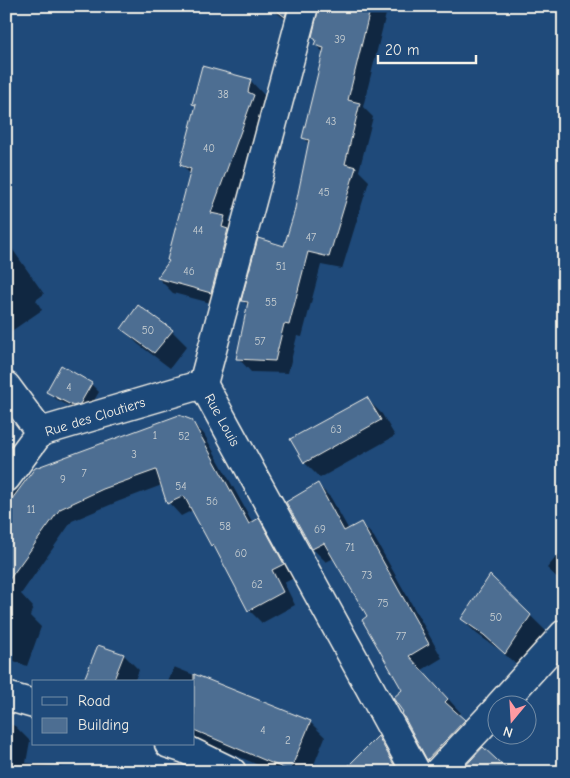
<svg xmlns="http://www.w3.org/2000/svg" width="570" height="778" viewBox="0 0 570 778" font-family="'Comic Neue',sans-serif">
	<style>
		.shadow { fill: #0007 }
		.building { fill: #4d6e92; stroke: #f4f1e8 }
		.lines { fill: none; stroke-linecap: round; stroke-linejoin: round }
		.street-casing { stroke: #f4f1e8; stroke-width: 31 }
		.street { stroke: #1f4a7a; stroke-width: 28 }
		.labels { text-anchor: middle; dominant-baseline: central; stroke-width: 4.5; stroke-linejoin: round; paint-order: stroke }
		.number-label { font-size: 11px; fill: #cad0d2 }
		.street-label { font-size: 14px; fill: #f4f1e8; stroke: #1f4a7a }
	</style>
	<rect width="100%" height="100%" fill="#1f4a7a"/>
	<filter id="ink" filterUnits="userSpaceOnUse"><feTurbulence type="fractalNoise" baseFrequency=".02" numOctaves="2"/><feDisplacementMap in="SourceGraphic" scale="10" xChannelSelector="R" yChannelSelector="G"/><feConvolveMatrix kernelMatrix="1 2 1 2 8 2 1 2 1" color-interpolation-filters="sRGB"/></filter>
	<g filter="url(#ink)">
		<path class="shadow" d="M 268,6 L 309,6 L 298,29 Z
			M 320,6 L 388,6 L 363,107 L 373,117 L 359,171 L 369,181 L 342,269 L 321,265 L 302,337 L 297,336 L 288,373 L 251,372 L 238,358 L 248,306 L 243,300 L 284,247 L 296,213 L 309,144 L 304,138 L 324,53 L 316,45 Z
			M 250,80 L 265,96 L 263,106 L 268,111 L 229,221 L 240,232 L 226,307 L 173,293 L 158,278 L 170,262 L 190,174 L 181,164 L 197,107 L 194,103 Z
			M 6,240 L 44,294 L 36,300 L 42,310 L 10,332 L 6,328 Z
			M 123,329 L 172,331 L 187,346 L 170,368 L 138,344 Z
			M 91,384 L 99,392 L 88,411 L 82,413 L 56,399 L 48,391 Z
			M 367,399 L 382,414 L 395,436 L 320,478 L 305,463 L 292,439 Z
			M 179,416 L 191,421 L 204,434 L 253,523 L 258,519 L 271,532 L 296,577 L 284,583 L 295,605 L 262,623 L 249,610 L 219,552 L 212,545 L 193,510 L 181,516 L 169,503 L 162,485 L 117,502 L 72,521 L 21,594 L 33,607 L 30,616 L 41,627 L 27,666 L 6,658 L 6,494 L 12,494 L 19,488 L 33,470 Z
			M 6,439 L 15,448 L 6,466 Z
			M 317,484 L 331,498 L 349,530 L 361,523 L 374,537 L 442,658 L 422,670 L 461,713 L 458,716 L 478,735 L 442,772 L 429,759 L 403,714 L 403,690 L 369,617 L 334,558 L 326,562 L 313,549 Z
			M 564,488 L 564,497 L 560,493 Z
			M 564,548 L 564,584 L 547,568 Z
			M 491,577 L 546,631 L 520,668 L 500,650 L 477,634 L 462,619 Z
			M 98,646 L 124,655 L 139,670 L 134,682 L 84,682 Z
			M 174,667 L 310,722 L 325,737 L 311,772 L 275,772 L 194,738 L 194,682 L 168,682 Z
			M 6,723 L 15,726 L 30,741 L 26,763 L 95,772 L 6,771 Z
			M 378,738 L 393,753 L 404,772 L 342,772 Z"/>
		<path class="building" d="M 271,6 L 288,6 L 285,17 Z
			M 319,6 L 371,6 L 348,100 L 360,103 L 345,164 L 356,167 L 329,257 L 308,252 L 289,325 L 284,324 L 275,361 L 236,359 L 248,302 L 241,301 L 258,238 L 284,246 L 294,213 L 309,140 L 302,138 L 324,48 L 314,45 L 316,40 L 312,37 Z
			M 202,66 L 251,79 L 248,92 L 254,95 L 211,213 L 225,216 L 222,227 L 228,229 L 211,293 L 157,278 L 169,261 L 167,260 L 191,169 L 180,165 L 196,105 L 192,104 Z
			M 138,305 L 173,330 L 154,353 L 121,329 Z
			M 61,365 L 92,383 L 80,404 L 73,406 L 46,392 Z
			M 367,397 L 381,420 L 304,463 L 290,439 Z
			M 179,415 L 192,420 L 249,524 L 259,518 L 284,564 L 272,570 L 283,592 L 248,611 L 213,544 L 211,546 L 184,496 L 167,504 L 156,470 L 103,489 L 60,509 L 6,584 L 6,507 L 35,468 Z
			M 318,483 L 344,531 L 361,522 L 429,644 L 409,656 L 448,699 L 445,702 L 465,720 L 427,760 L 402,713 L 403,712 L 393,698 L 402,690 L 362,620 L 367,616 L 324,543 L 312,549 L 286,502 Z
			M 490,575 L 531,615 L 505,654 L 484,635 L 461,619 Z
			M 98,645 L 124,654 L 113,682 L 83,682 Z
			M 194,674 L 311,721 L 290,771 L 194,730 Z
			M 378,736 L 398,772 L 342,772 Z
			M 483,747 L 510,772 L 460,772 Z"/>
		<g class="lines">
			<g class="street-casing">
				<path id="street" d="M 304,6 L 203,384 L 416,772
					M 6,386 L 40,432
					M 6,478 L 40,432 L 203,384
					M 6,696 L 34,704
					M 499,706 L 564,634
					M 169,744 L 185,749 L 232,772
					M 438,772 L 498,708"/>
			</g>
			<use href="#street" class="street"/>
		</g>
	</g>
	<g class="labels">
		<g class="number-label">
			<text x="340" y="39">39</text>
			<text x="223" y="94">38</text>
			<text x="331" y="121">43</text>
			<text x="209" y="148">40</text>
			<text x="324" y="192">45</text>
			<text x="198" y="230">44</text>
			<text x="311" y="237">47</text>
			<text x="281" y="266">51</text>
			<text x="189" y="271">46</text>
			<text x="271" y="302">55</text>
			<text x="148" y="330">50</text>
			<text x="260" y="341">57</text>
			<text x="69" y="387">4</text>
			<text x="336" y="429">63</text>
			<text x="155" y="435">1</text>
			<text x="184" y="436">52</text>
			<text x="134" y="454">3</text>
			<text x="84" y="473">7</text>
			<text x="63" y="479">9</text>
			<text x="181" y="486">54</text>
			<text x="212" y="501">56</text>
			<text x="31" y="509">11</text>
			<text x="225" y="526">58</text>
			<text x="320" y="529">69</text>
			<text x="350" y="547">71</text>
			<text x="241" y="553">60</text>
			<text x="367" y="575">73</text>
			<text x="257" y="584">62</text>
			<text x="383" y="603">75</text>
			<text x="496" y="617">50</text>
			<text x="401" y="636">77</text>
			<text x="263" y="730">4</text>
			<text x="288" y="740">2</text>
		</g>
		<g class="street-label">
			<text transform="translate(95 417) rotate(-17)">Rue des Cloutiers</text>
			<text transform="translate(222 420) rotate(61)">Rue Louis</text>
		</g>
	</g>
	<rect width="570" height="778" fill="none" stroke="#1f4a7a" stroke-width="25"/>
	<rect x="12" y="12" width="545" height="753" fill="none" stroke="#f4f1e8" stroke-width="2" filter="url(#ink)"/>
	<rect x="32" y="680" width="162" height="65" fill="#1f4a7a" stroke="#748da6"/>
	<rect x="42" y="697" width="25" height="8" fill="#1f4a7a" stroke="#748da6"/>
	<text x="78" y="706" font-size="15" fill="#f4f1e8">Road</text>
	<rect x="42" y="718" width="25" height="15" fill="#4d6e92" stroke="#748da6"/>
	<text x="78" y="730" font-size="15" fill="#f4f1e8">Building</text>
	<g transform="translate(512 720) rotate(198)"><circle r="24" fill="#1f4a7a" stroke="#748da6"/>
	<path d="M0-4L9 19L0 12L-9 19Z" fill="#ff9aa2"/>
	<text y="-8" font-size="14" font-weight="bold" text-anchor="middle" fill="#f4f1e8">N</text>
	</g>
	<path d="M378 55v8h98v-8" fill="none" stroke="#f4f1e8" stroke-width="2.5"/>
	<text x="385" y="55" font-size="15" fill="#f4f1e8" stroke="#1f4a7a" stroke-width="4" paint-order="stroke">20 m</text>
</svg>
